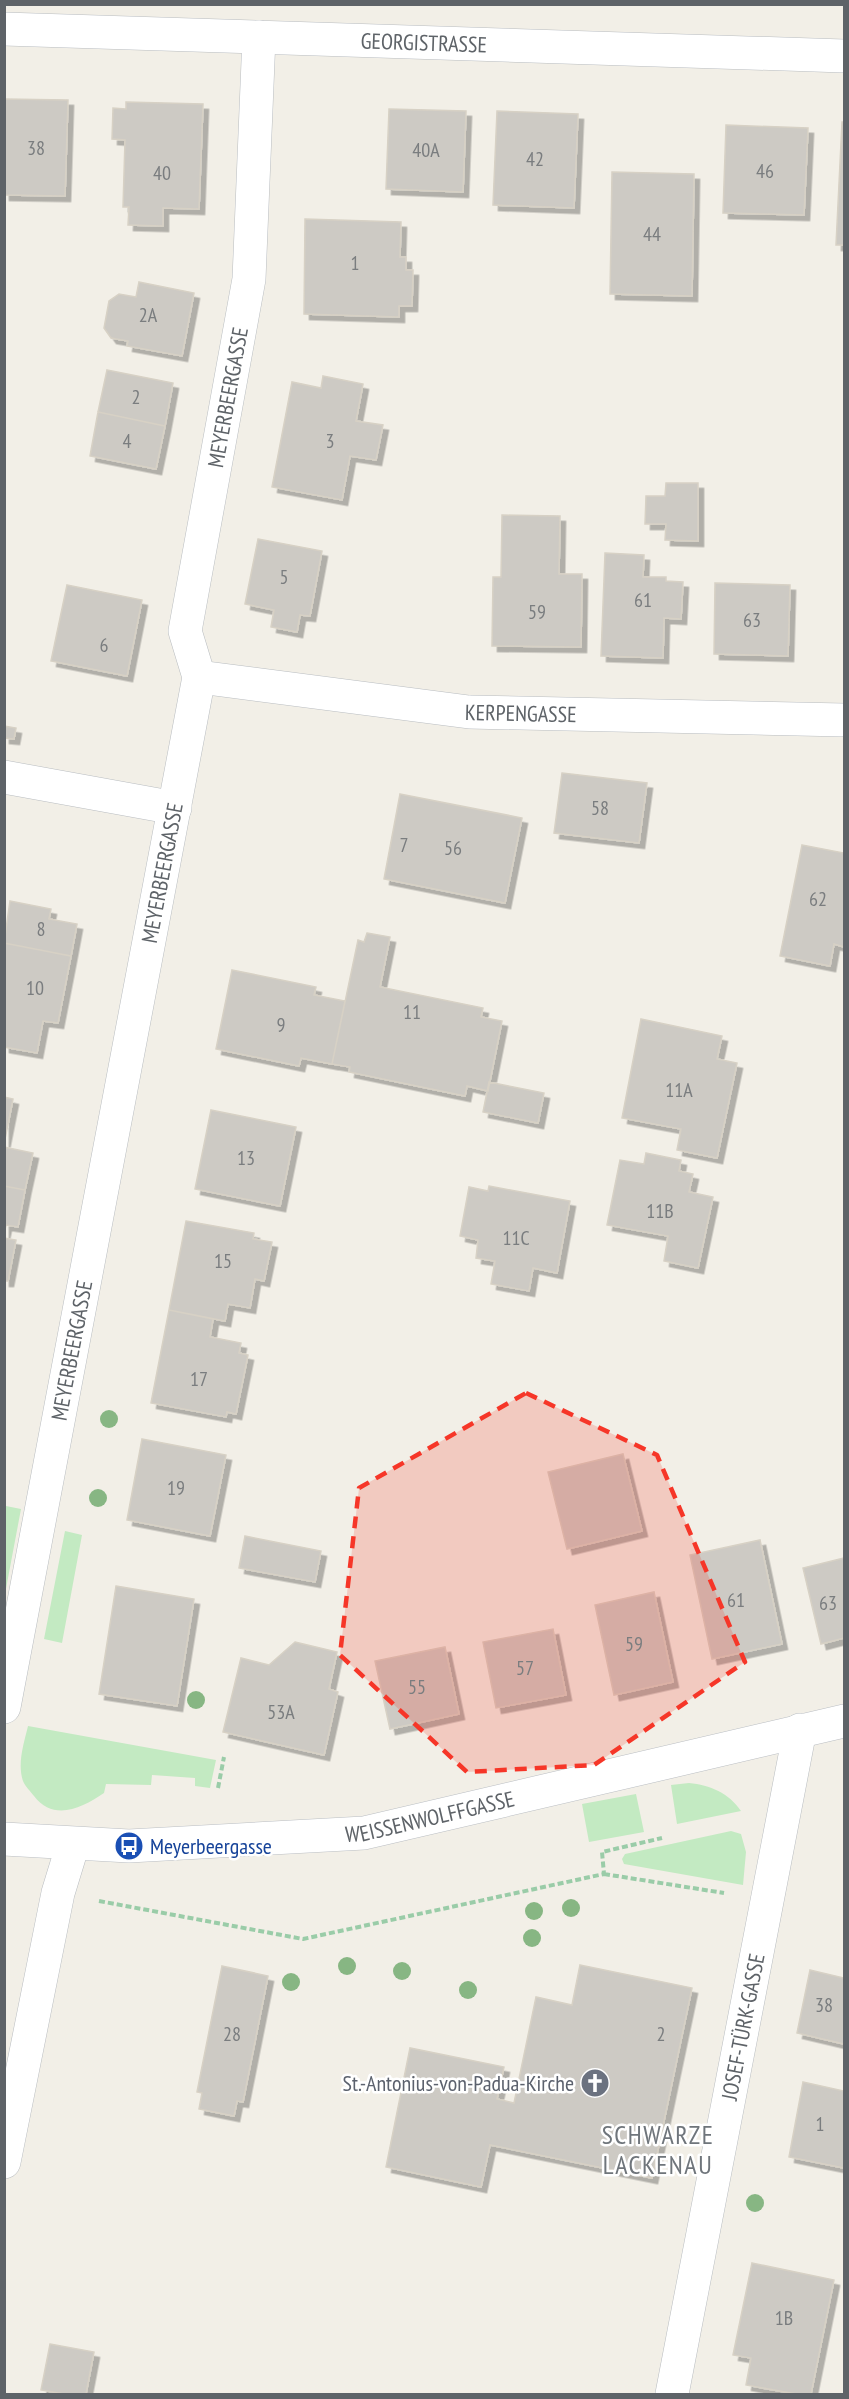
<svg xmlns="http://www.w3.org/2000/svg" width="849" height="2399" viewBox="0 0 849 2399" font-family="'PT Sans Narrow',sans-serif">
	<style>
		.green { fill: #c3eac2 }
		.building { fill: #cdcac4; stroke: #d7d1c5; stroke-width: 1.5; filter: url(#shadow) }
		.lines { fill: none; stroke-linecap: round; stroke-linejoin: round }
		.street-casing { stroke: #b9bdc1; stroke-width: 34 }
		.secondary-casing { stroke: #babec3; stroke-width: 34 }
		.path { stroke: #9acca8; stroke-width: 4; stroke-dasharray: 6 3; stroke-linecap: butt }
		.street { stroke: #fff; stroke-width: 33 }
		.secondary { stroke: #fff; stroke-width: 33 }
		.tree { fill: #87b683 }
		.marked { fill: #f63628; fill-opacity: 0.2; stroke: #f63628; stroke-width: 4.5; stroke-dasharray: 12 8; stroke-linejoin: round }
		.labels { text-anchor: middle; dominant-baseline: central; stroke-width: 5; stroke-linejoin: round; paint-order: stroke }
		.number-label { font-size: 20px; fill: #7a7d7f }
		.street-label { font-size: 22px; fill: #5e6368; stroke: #fff }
		.transit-label { font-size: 22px; fill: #164399; stroke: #fff; text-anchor: start }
		.worship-label { font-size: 22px; fill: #5b616d; stroke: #fff; text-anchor: end }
		.quarter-label { font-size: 26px; letter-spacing: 1.5px; fill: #6f757b; stroke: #fff }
	</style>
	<defs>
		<filter id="shadow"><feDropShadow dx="5.5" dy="5.5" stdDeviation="0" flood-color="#0004"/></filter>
	</defs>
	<rect width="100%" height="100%" fill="#f2efe7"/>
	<path class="green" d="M 6,1506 L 21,1509 L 5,1594 L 4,1516 Z
		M 65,1531 L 82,1535 L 62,1643 L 44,1639 Z
		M 28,1726 L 216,1760 L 210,1788 L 195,1786 L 195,1778 L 152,1775 L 151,1785 L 106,1784 L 104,1793 C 82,1808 54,1822 34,1796 C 31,1792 25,1786 23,1781 C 17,1764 24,1743 28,1726 Z
		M 689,1783 C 710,1785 729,1793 741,1811 L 677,1824 L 671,1785 Z
		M 636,1794 L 644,1832 L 589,1842 L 582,1804 Z
		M 731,1831 L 741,1834 L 746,1852 L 743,1885 L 624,1864 L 622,1859 L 625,1854 Z"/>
	<path class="building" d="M 4,99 L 68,100 L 65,196 L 4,195 Z
		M 126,102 L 203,104 L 199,209 L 163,208 L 163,226 L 128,225 L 129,207 L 123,207 L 125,140 L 112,139 L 113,108 L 126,109 Z
		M 389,109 L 466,111 L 463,192 L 386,189 Z
		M 497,111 L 578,114 L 574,208 L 493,205 Z
		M 842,122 L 844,122 L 844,245 L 836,245 Z
		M 726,125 L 808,128 L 804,215 L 723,213 Z
		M 612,172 L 694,174 L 692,296 L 610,294 Z
		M 305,219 L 401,222 L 400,257 L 406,257 L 406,270 L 413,270 L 412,306 L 399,306 L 399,317 L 304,314 Z
		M 139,282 L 194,293 L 182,356 L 127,346 L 128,341 L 111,338 L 104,328 L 109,301 L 119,294 L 136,297 Z
		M 107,370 L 173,383 L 165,426 L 98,412 Z
		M 323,376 L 363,384 L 356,421 L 383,425 L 376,460 L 350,456 L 342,500 L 272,487 L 292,382 L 321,388 Z
		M 98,412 L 165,426 L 156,469 L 90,456 Z
		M 666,483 L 698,483 L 698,541 L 665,540 L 666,524 L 645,524 L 646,496 L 665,496 Z
		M 502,515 L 560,516 L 559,574 L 582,574 L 581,647 L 492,646 L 493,577 L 501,577 Z
		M 258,539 L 322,551 L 310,616 L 300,615 L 297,632 L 271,627 L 274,610 L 245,604 Z
		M 605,553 L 644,555 L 643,577 L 666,577 L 666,581 L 683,582 L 681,619 L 664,618 L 663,658 L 601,656 Z
		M 715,583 L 790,585 L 788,656 L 714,654 Z
		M 67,585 L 142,600 L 127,676 L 51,661 Z
		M 4,726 L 16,728 L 14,739 L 4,738 Z
		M 562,773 L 647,783 L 639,843 L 554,833 Z
		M 400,794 L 522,818 L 505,903 L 384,879 Z
		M 802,845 L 844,853 L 844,947 L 834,944 L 830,966 L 780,956 Z
		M 10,901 L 51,909 L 49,919 L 77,924 L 71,956 L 4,943 Z
		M 367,933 L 390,937 L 380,987 L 483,1008 L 481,1017 L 502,1021 L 488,1091 L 467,1086 L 465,1096 L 349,1072 L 350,1067 L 332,1064 L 358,940 L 364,942 Z
		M 4,943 L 71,956 L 58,1023 L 43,1021 L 37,1053 L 4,1047 Z
		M 232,970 L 316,987 L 314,995 L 345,1001 L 332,1064 L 301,1058 L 299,1066 L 216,1049 Z
		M 641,1019 L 722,1036 L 717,1059 L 737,1063 L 717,1158 L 677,1150 L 681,1129 L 622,1118 Z
		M 489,1082 L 544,1093 L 538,1123 L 483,1112 Z
		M 4,1097 L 13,1099 L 4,1144 Z
		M 211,1110 L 296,1127 L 280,1206 L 195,1189 Z
		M 4,1147 L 33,1153 L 25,1190 L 4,1186 Z
		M 646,1153 L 681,1160 L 679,1171 L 693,1174 L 689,1192 L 713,1197 L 698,1268 L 664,1261 L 668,1236 L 607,1225 L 620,1160 L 644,1164 Z
		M 4,1186 L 25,1190 L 18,1227 L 6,1225 L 4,1234 Z
		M 489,1186 L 570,1201 L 557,1273 L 533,1268 L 529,1291 L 491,1284 L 495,1261 L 476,1258 L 478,1240 L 460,1236 L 469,1187 L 488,1191 Z
		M 186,1221 L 254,1233 L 253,1239 L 272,1242 L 264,1281 L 255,1279 L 250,1308 L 228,1304 L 225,1321 L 169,1310 Z
		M 4,1238 L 16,1240 L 8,1281 L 4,1281 Z
		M 169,1310 L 213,1319 L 210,1337 L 241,1343 L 239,1353 L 248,1355 L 236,1414 L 227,1412 L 226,1417 L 151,1403 Z
		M 142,1439 L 226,1455 L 210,1536 L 127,1520 Z
		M 623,1454 L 642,1531 L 567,1549 L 548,1472 Z
		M 245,1536 L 321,1551 L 315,1582 L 239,1568 Z
		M 760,1540 L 782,1644 L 712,1659 L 690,1555 Z
		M 844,1558 L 844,1638 L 821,1644 L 803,1568 Z
		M 116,1586 L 194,1599 L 177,1706 L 99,1694 Z
		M 654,1592 L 673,1682 L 614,1695 L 595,1605 Z
		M 553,1629 L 566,1695 L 496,1708 L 483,1642 Z
		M 295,1642 L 337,1652 L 329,1689 L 338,1692 L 324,1755 L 223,1732 L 241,1658 L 269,1665 Z
		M 445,1647 L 459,1714 L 390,1729 L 375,1661 Z
		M 580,1965 L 692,1988 L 652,2178 L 490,2145 L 481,2187 L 386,2167 L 410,2048 L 504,2067 L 497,2099 L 514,2103 L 536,1997 L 572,2005 Z
		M 222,1966 L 268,1976 L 243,2102 L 237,2101 L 234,2116 L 199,2109 L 202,2093 L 197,2092 Z
		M 810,1970 L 844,1978 L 844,2044 L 797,2033 Z
		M 803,2082 L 844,2091 L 844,2168 L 789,2157 Z
		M 752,2263 L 834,2280 L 811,2394 L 796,2394 L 746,2385 L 751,2358 L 733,2355 Z
		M 50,2344 L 94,2352 L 86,2394 L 64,2394 L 41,2390 Z"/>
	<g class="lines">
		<g class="street-casing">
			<g id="street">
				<path id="s1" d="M 4,29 L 844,56"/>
				<path id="s2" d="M 199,677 L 469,712 L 844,720"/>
				<path d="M 4,777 L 175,808"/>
				<path id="s3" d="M 4,1707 L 199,677 L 185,631 L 249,279 L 259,37"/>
				<path d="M 4,2162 L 58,1893 L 73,1844"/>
				<path id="s4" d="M 672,2394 L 800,1730"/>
			</g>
		</g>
		<g class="secondary-casing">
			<g id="secondary">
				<path id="s5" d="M 4,1839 L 129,1846 L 364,1833 L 844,1721"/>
			</g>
		</g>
		<path class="path" d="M 218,1788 L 224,1757
			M 604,1874 L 724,1893
			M 99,1901 L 303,1939 L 604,1874 L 602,1852 L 662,1838"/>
		<use href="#street" class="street"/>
		<use href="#secondary" class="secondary"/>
	</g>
	<g class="tree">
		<circle cx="109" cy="1419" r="9"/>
		<circle cx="98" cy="1498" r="9"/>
		<circle cx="196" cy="1700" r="9"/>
		<circle cx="571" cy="1908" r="9"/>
		<circle cx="534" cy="1911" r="9"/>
		<circle cx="532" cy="1938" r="9"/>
		<circle cx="347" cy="1966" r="9"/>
		<circle cx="402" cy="1971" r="9"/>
		<circle cx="291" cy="1982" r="9"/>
		<circle cx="468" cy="1990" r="9"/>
		<circle cx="755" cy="2203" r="9"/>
	</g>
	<path class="marked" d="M 526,1393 L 657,1455 L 745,1662 L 594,1765 L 467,1772 L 340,1655 L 359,1488 Z"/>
	<defs>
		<g id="bus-disc" transform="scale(1.5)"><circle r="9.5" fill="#1a4fb4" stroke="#fff"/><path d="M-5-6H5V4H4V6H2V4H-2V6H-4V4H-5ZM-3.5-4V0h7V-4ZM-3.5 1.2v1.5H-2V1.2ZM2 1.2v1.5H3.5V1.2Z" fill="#fff"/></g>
		<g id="church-disc" transform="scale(1.5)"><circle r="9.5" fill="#6b7280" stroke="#fff"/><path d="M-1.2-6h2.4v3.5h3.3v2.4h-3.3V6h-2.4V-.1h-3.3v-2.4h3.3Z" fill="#fff"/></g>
	</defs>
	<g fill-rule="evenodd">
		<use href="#bus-disc" x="129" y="1846"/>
		<use href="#church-disc" x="595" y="2083"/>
	</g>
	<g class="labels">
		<g class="number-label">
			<text x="36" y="148">38</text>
			<text x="426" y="150">40A</text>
			<text x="535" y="159">42</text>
			<text x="765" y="171">46</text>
			<text x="162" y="173">40</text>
			<text x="652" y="234">44</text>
			<text x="355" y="263">1</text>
			<text x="148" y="315">2A</text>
			<text x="136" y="397">2</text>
			<text x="127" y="441">4</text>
			<text x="330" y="441">3</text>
			<text x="284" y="577">5</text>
			<text x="643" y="600">61</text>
			<text x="537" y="612">59</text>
			<text x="752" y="620">63</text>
			<text x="104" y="645">6</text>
			<text x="600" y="808">58</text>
			<text x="404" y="845">7</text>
			<text x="453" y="848">56</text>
			<text x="818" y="899">62</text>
			<text x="41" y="929">8</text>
			<text x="35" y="988">10</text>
			<text x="412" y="1012">11</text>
			<text x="281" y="1025">9</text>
			<text x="679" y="1090">11A</text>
			<text x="246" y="1158">13</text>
			<text x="660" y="1211">11B</text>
			<text x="516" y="1238">11C</text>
			<text x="223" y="1261">15</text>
			<text x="199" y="1379">17</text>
			<text x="176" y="1488">19</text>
			<text x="736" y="1600">61</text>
			<text x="828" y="1603">63</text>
			<text x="634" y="1644">59</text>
			<text x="525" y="1668">57</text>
			<text x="417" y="1687">55</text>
			<text x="281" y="1712">53A</text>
			<text x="824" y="2005">38</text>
			<text x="232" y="2034">28</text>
			<text x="661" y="2034">2</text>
			<text x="820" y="2124">1</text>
			<text x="784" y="2318">1B</text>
		</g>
		<g class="street-label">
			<text stroke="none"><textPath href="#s1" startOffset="420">GEORGISTRASSE</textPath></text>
			<text stroke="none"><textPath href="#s3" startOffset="1334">MEYERBEERGASSE</textPath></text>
			<text stroke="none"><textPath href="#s2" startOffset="324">KERPENGASSE</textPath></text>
			<text stroke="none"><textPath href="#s3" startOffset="849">MEYERBEERGASSE</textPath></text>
			<text stroke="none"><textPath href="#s3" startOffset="363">MEYERBEERGASSE</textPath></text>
			<text stroke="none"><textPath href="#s5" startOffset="428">WEISSENWOLFFGASSE</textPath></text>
			<text stroke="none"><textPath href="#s4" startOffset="374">JOSEF-TÜRK-GASSE</textPath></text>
		</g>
		<g class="transit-label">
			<text x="150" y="1846">Meyerbeergasse</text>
		</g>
		<g class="worship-label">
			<text x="574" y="2083">St.-Antonius-von-Padua-Kirche</text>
		</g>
		<g class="quarter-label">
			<text x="658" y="2134">SCHWARZE<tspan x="658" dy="30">LACKENAU</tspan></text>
		</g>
	</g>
	<rect width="849" height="2399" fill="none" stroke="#5e6368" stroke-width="12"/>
</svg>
